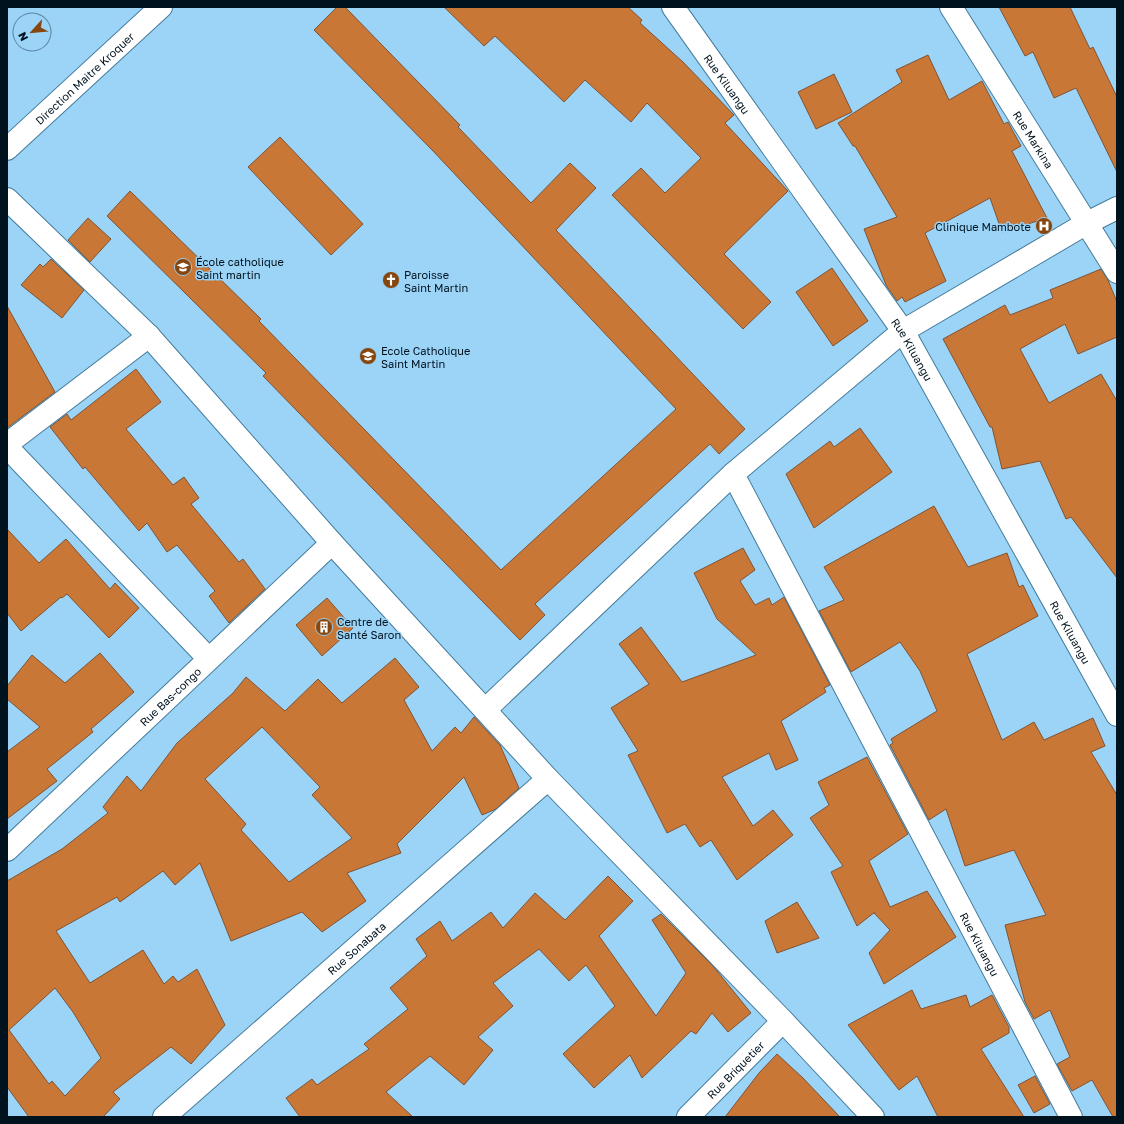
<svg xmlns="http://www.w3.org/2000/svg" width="1124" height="1124" viewBox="0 0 1124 1124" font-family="'Golos Text',sans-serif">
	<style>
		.building { fill: #c97737; stroke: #805333; fill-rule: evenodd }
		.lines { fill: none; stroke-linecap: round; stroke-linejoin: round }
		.minor-casing { stroke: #457c9b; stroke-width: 24 }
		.minor { stroke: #fff; stroke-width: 22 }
		.labels { text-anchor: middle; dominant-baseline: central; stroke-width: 3; stroke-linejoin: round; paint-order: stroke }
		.street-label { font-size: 11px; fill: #00121e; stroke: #9bd4f7 }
		.poi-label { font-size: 11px; fill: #00121e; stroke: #9bd4f7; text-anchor: start }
	</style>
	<rect width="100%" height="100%" fill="#9bd4f7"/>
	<path class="building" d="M 337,7 L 345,7 L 460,125 L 458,127 L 531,203 L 570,163 L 596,188 L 556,230 L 745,429 L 719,454 L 710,444 L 535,604 L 545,615 L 520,640 L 263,376 L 266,373 L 107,216 L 130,191 L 261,319 L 259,321 L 501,570 L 676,409 L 433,151 L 314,30 Z
		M 444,7 L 628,7 L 642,20 L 640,23 L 684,63 L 734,115 L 725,123 L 788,191 L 724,254 L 771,302 L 743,329 L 612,195 L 641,168 L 665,193 L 701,158 L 647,103 L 631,122 L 585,80 L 564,102 L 495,36 L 484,46 Z
		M 999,7 L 1070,7 L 1090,49 L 1093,47 L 1117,97 L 1117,172 L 1076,88 L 1054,98 L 1033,52 L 1025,56 Z
		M 928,55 L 949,100 L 982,81 L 1004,124 L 1008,122 L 1021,146 L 1012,151 L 1047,218 L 1002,232 L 990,198 L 925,233 L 946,281 L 905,302 L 902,297 L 897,301 L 886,285 L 864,229 L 897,217 L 855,146 L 853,146 L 838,123 L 902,82 L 896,70 Z
		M 834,74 L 852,112 L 816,129 L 798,92 Z
		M 280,137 L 363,224 L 331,255 L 248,167 Z
		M 88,218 L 111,239 L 90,262 L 68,240 Z
		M 51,259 L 84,290 L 62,318 L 21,285 L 40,264 L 43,267 Z
		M 832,268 L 868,321 L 833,346 L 796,292 Z
		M 1101,269 L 1108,280 L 1117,302 L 1117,337 L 1078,354 L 1065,324 L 1020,349 L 1049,403 L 1101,374 L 1117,401 L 1117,578 L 1071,517 L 1066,519 L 1040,461 L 1002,469 L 992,427 L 990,427 L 943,339 L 1005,305 L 1010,315 L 1053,298 L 1050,290 Z
		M 7,306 L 55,392 L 7,428 Z
		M 136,369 L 161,402 L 126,429 L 173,485 L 184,477 L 199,498 L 191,504 L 239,562 L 243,559 L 265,589 L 229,623 L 209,596 L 215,591 L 177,545 L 167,552 L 147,523 L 139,531 L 85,467 L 83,469 L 50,427 L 67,414 L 71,420 Z
		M 860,428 L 892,472 L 814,528 L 786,474 L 830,441 L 834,447 Z
		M 934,506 L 968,567 L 1007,553 L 1019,587 L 1023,585 L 1038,616 L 967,654 L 1002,740 L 1034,722 L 1044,740 L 1093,718 L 1105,746 L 1091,752 L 1117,795 L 1117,1117 L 1113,1117 L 1092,1080 L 1072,1091 L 1057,1064 L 1070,1057 L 1050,1010 L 1034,1019 L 1025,1002 L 1005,925 L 1046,915 L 1014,850 L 965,866 L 946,809 L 929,820 L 890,745 L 893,743 L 891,739 L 937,711 L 920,671 L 900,642 L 851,672 L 819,611 L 844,600 L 824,567 Z
		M 7,529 L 39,563 L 66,539 L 110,589 L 115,583 L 139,608 L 109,638 L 67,594 L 62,598 L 61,597 L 21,631 L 7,613 Z
		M 743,548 L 755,570 L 740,581 L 755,605 L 769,598 L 772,605 L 784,597 L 830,685 L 824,688 L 826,692 L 781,721 L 798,760 L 776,770 L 769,753 L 722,777 L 753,826 L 773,810 L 793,835 L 737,880 L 711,840 L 700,847 L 685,824 L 667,833 L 628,755 L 638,751 L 611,708 L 649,684 L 619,644 L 641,627 L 682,682 L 756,655 L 717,619 L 694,573 Z
		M 327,598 L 353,628 L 322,656 L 296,625 Z
		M 100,653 L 134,692 L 91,729 L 93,732 L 47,769 L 57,781 L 7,819 L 7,752 L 40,727 L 7,699 L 7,686 L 32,655 L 65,683 Z
		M 395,658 L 419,687 L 404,700 L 432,751 L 455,727 L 461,733 L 474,717 L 500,745 L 519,788 L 496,809 L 482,815 L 464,777 L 397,844 L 401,853 L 347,873 L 366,901 L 322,932 L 302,912 L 231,941 L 200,863 L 175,885 L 163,871 L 120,902 L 117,897 L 56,931 L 90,983 L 143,950 L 164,984 L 173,976 L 178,982 L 197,969 L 225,1025 L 191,1064 L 171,1047 L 113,1092 L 120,1099 L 103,1117 L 29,1117 L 7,1087 L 7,881 L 62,849 L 108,813 L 103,807 L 127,776 L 141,791 L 177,743 L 233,693 L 246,677 L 285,711 L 318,679 L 342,703 ZM 262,727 L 320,787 L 312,795 L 352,838 L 289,882 L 241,830 L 246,824 L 205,779 ZM 55,988 L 73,1012 L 101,1058 L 65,1096 L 52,1081 L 49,1084 L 9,1030 Z
		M 867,757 L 908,834 L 869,861 L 890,907 L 927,891 L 956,937 L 884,984 L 869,953 L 890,930 L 874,913 L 875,912 L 857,926 L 831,872 L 843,866 L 810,818 L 829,805 L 818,782 Z
		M 608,876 L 633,901 L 599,936 L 656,1016 L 686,973 L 652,920 L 661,914 L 713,966 L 751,1013 L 728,1032 L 712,1013 L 696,1034 L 691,1031 L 642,1078 L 630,1055 L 594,1088 L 563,1054 L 615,1006 L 586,965 L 569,981 L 539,949 L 493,983 L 513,1006 L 478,1037 L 493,1050 L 464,1085 L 430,1056 L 386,1092 L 413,1117 L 300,1117 L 286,1098 L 312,1079 L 317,1085 L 369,1049 L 364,1044 L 408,1009 L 390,988 L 427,956 L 416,939 L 440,921 L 452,941 L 491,912 L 503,928 L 535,893 L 565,920 Z
		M 797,902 L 819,938 L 777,953 L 765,921 Z
		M 912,990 L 921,1009 L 966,995 L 970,1007 L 992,995 L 1009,1027 L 1009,1033 L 981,1049 L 1024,1117 L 938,1117 L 917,1076 L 899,1090 L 848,1025 Z
		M 777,1054 L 803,1078 L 840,1117 L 725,1117 L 759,1073 Z
		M 1035,1076 L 1050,1104 L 1034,1113 L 1018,1085 Z"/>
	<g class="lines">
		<g class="minor-casing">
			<g id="minor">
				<path id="s1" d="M 673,7 L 903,331 L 1117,715"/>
				<path id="s2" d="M 951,7 L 1117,272"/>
				<path id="s3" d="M 7,149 L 161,7"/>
				<path d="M 7,199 L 149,336 L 332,543 L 548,779 L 783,1021 L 873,1117"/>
				<path d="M 7,444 L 149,336"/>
				<path d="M 7,447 L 209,659"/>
				<path id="s4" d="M 733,474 L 1071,1117"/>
				<path d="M 485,710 L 733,474 L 903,331 L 1087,223 L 1117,208"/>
				<path id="s5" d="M 7,850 L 332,543"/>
				<path id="s6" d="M 164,1117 L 548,779"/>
				<path id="s7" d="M 688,1117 L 783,1021"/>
			</g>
		</g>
		<use href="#minor" class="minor"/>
	</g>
	<defs>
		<g id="hospital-disc" transform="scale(0.9)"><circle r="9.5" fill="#86460e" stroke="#9bd4f7"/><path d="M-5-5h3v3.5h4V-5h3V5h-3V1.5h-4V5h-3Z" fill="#fff"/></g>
		<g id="school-disc" transform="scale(0.9)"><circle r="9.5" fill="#86460e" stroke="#9bd4f7"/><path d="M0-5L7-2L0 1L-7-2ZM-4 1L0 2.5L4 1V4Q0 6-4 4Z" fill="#fff"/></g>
		<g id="church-disc" transform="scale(0.9)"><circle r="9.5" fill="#86460e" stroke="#9bd4f7"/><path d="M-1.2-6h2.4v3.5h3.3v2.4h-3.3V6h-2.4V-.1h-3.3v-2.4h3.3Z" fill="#fff"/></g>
		<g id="building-disc" transform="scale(0.9)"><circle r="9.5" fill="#86460e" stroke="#9bd4f7"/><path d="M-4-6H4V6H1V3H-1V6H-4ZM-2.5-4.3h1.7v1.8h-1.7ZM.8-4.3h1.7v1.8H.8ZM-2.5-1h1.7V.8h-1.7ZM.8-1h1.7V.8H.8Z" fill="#fff"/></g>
	</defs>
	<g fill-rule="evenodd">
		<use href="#hospital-disc" x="1044" y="226"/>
		<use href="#school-disc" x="183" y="267"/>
		<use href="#church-disc" x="391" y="280"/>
		<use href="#school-disc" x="368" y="356"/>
		<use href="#building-disc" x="324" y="627"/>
	</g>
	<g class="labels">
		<g class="street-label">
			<text stroke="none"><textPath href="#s3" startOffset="105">Direction Maitre Kroquer</textPath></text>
			<text stroke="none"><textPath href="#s1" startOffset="94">Rue Kiluangu</textPath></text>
			<text stroke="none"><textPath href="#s2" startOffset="156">Rue Markina</textPath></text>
			<text stroke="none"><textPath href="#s1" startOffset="418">Rue Kiluangu</textPath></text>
			<text stroke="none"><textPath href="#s1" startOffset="742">Rue Kiluangu</textPath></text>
			<text stroke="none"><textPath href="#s5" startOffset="224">Rue Bas-congo</textPath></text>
			<text stroke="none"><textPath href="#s4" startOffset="531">Rue Kiluangu</textPath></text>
			<text stroke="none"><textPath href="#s6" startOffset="256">Rue Sonabata</textPath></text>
			<text stroke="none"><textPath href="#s7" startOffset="67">Rue Briquetier</textPath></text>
		</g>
		<g class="poi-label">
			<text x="1031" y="226" text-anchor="end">Clinique Mambote</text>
			<text x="196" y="261">École catholique<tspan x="196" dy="13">Saint martin</tspan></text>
			<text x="404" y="274">Paroisse<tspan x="404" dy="13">Saint Martin</tspan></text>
			<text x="381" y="350">Ecole Catholique<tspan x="381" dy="13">Saint Martin</tspan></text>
			<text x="337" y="621">Centre de<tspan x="337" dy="13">Santé Saron</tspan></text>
		</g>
	</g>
	<rect width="1124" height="1124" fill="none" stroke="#00121e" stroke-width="16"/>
	<g transform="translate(32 32) rotate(243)"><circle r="19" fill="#9bd4f7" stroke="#5d86a0"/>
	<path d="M0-3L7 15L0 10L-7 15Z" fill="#86460e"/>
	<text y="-6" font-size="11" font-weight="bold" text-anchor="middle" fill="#00121e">N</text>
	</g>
</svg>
